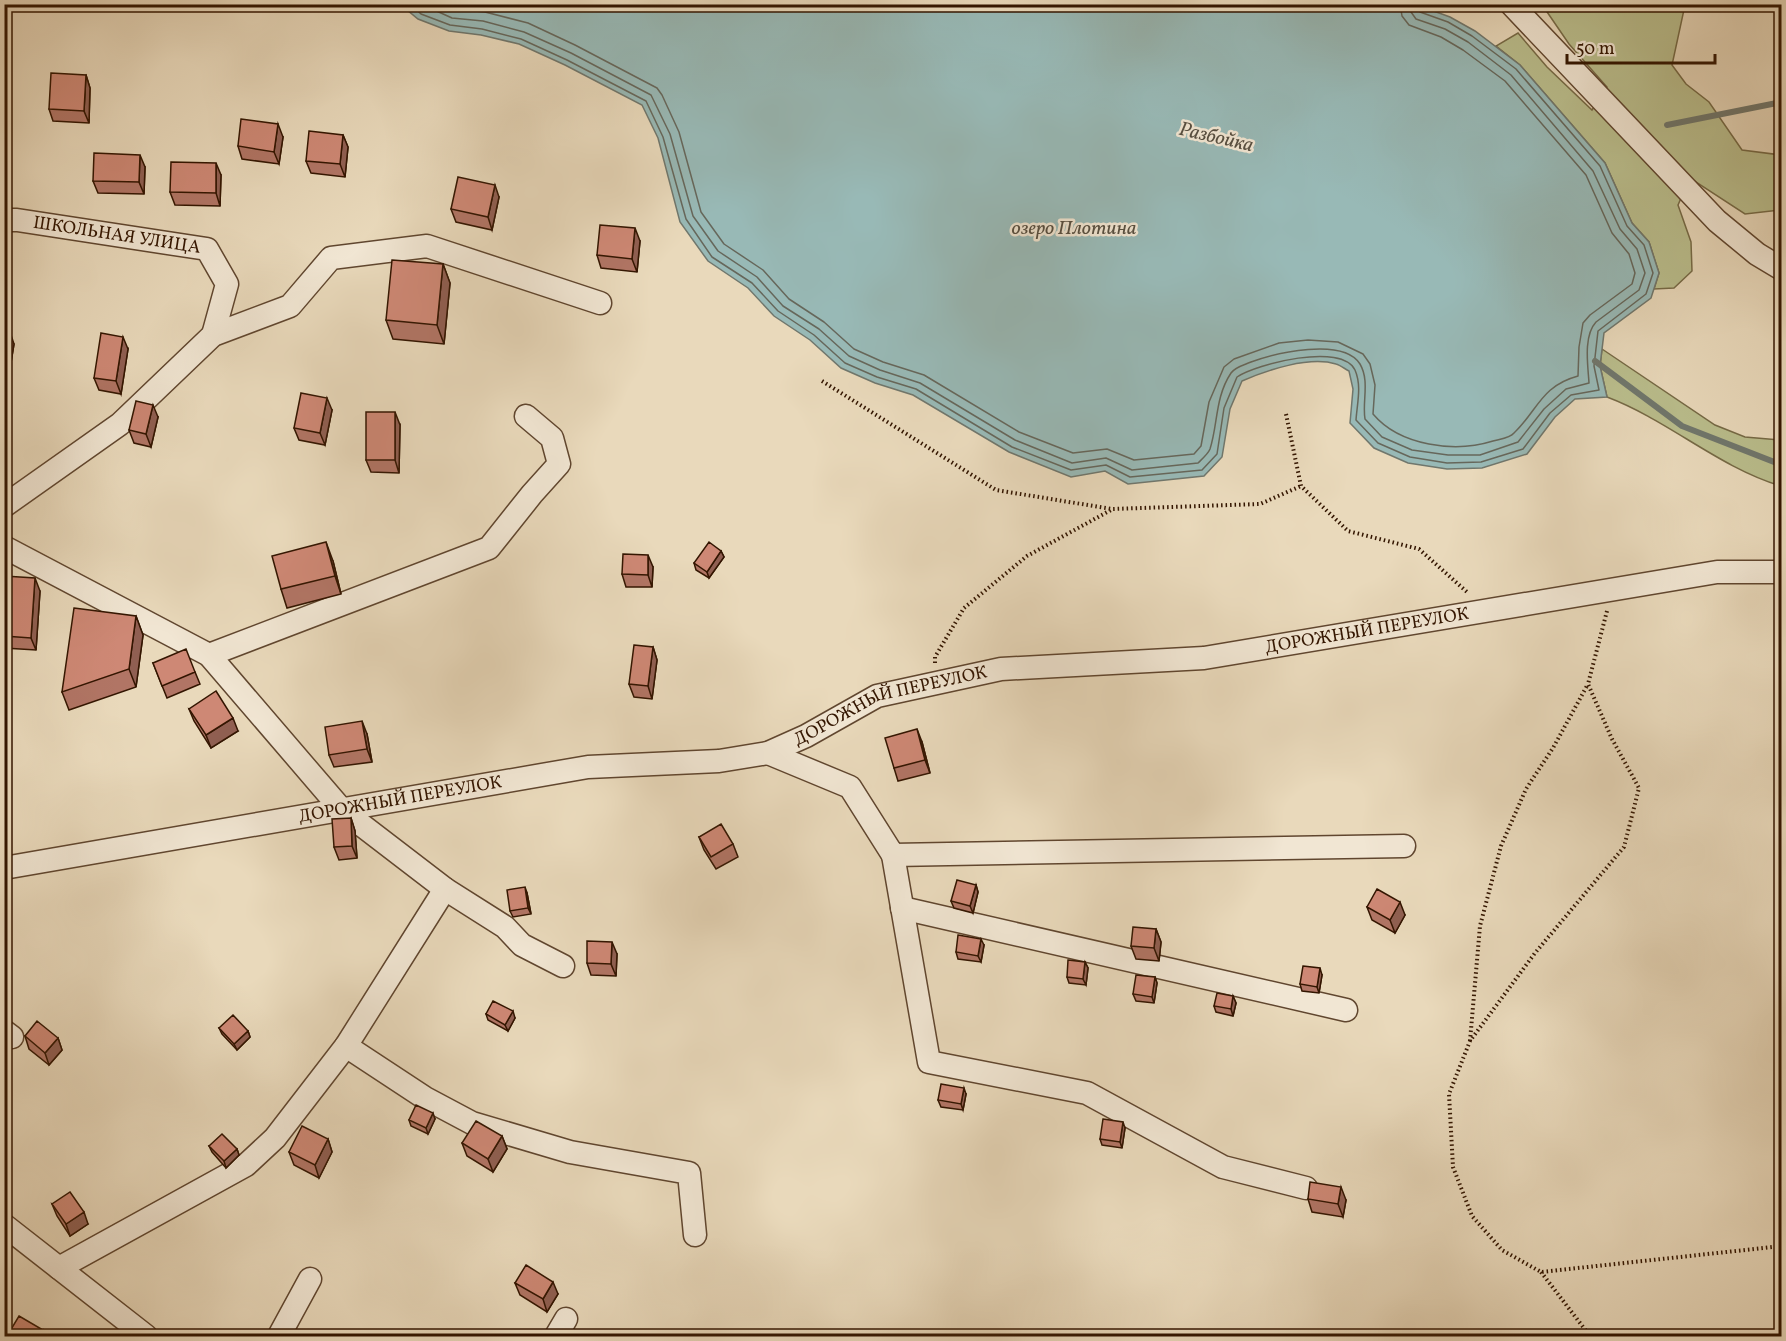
<svg xmlns="http://www.w3.org/2000/svg" width="1786" height="1341" viewBox="0 0 1786 1341" font-family="Vollkorn,serif">
	<style>
		.green { fill: #babe8d; stroke: #766a46; stroke-width: 1.5 }
		.water { fill: #98b9b6; stroke: #70776d; stroke-width: 1.5 }
		.lines { fill: none; stroke-linecap: round; stroke-linejoin: round }
		.shore { stroke: #66675b; stroke-width: 1.5 }
		.stream { stroke: #70776d; stroke-width: 6 }
		.minor-casing { stroke: #60462f; stroke-width: 25 }
		.path { stroke: #331500; stroke-width: 4; stroke-dasharray: 1.5 3; stroke-linecap: butt }
		.minor { stroke: #f1e6d3; stroke-width: 22 }
		.wall { fill: #b17565; stroke: #331500; stroke-width: 1.5 }
		.shaded-wall { fill: #905f52; stroke: #331500; stroke-width: 1.5 }
		.building { fill: #ce8875; stroke: #331500; stroke-width: 1.5 }
		.labels { text-anchor: middle; dominant-baseline: central; stroke-width: 5; stroke-linejoin: round; paint-order: stroke }
		.street-label { font-size: 18px; fill: #331500; stroke: #f1e6d3 }
		.water-label { font-size: 20px; font-style: italic; fill: #564e40; stroke: #f1e6d3 }
	</style>
	<rect width="100%" height="100%" fill="#e9d9bb"/>
	<filter id="stains"><feTurbulence type="fractalNoise" baseFrequency=".00333" numOctaves="4"/><feColorMatrix values="0 0 0 0 .2 0 0 0 0 .09 0 0 0 0 .02 0 0 0 .5 -.17"/></filter>
	<radialGradient id="worn" r=".72"><stop offset=".6" stop-color="#630" stop-opacity="0"/><stop offset="1" stop-color="#630" stop-opacity=".3"/></radialGradient>
	<path class="green" d="M 1544,5 L 1685,5 L 1672,65 L 1686,84 L 1709,102 L 1742,150 L 1781,155 L 1781,210 L 1745,214 L 1690,178 L 1678,205 L 1691,242 L 1692,271 L 1674,288 L 1654,289 L 1659,273 L 1649,242 L 1632,223 L 1605,163 L 1520,65 L 1496,46 L 1518,33 L 1547,67 L 1592,110 L 1607,87 L 1569,44 L 1543,6 Z
		M 1602,349 L 1715,425 L 1745,437 L 1781,440 L 1781,486 C 1718,467 1668,420 1607,397 L 1600,366 Z"/>
	<path class="water" d="M 1374,5 L 1420,6 L 1450,17 L 1475,31 L 1520,65 L 1605,163 L 1632,223 L 1649,242 L 1659,273 L 1651,298 L 1604,333 L 1600,366 L 1607,397 L 1575,399 L 1555,417 L 1527,454 L 1482,468 L 1447,469 L 1408,463 L 1374,448 L 1350,423 L 1353,389 L 1349,371 C 1345,369 1340,365 1336,364 C 1309,356 1267,370 1242,381 L 1230,409 L 1222,457 L 1204,476 L 1128,484 L 1105,471 L 1071,477 L 1009,452 L 913,395 L 875,383 L 841,368 L 810,340 L 774,316 L 748,288 L 708,261 L 680,222 L 658,138 L 642,105 L 565,65 L 519,44 L 481,35 L 449,31 L 418,19 L 401,5 Z"/>
	<g class="lines">
		<path class="shore" d="M 410,4 L 421,14 L 450,25 L 482,29 L 521,39 L 567,60 L 646,101 L 663,137 L 686,219 L 712,257 L 752,283 L 778,311 L 814,335 L 845,363 L 877,377 L 916,389 L 1012,447 L 1071,470 L 1106,465 L 1130,477 L 1202,470 L 1217,454 L 1224,408 L 1237,377 C 1256,364 1342,342 1355,370 C 1362,386 1357,404 1356,420 L 1378,443 L 1410,457 L 1447,463 L 1481,462 L 1523,449 L 1550,413 L 1571,395 L 1599,390 L 1594,366 L 1598,331 L 1646,294 L 1653,273 L 1644,245 L 1627,226 L 1600,166 L 1516,69 L 1472,36 L 1448,22 L 1420,12 L 1417,4
			M 421,4 L 452,18 L 483,21 L 524,32 L 571,53 L 651,95 L 670,134 L 693,216 L 718,251 L 757,277 L 783,306 L 819,329 L 849,356 L 880,370 L 920,383 L 1015,440 L 1072,463 L 1106,458 L 1132,470 L 1198,463 C 1202,459 1208,454 1210,449 C 1218,424 1215,397 1231,373 C 1235,367 1244,365 1251,362 C 1275,353 1343,337 1360,364 C 1370,381 1362,402 1365,419 L 1382,437 L 1412,450 L 1448,455 L 1480,455 L 1518,442 L 1544,409 L 1566,389 L 1589,383 C 1588,366 1583,336 1596,322 L 1639,290 L 1645,273 L 1637,249 L 1620,229 L 1593,171 L 1511,75 L 1468,42 L 1445,29 L 1416,19 L 1411,12 L 1409,4
			M 443,4 L 454,9 L 485,12 L 528,23 L 575,45 L 657,88 L 662,95 L 679,132 L 701,212 L 724,244 L 763,270 L 789,299 L 824,322 L 854,349 L 883,362 L 924,375 L 1019,432 L 1073,453 L 1107,449 L 1134,460 L 1194,454 L 1201,446 L 1209,402 L 1224,367 L 1234,359 L 1279,343 L 1308,340 L 1338,342 L 1363,354 L 1370,364 L 1375,385 L 1373,414 C 1400,446 1455,453 1493,441 C 1500,439 1510,438 1514,433 C 1538,410 1541,386 1578,376 L 1579,347 L 1583,323 L 1590,315 L 1632,284 L 1635,273 L 1629,254 L 1612,233 L 1586,175 L 1505,81 L 1463,50 L 1441,37 L 1409,25 L 1402,16 L 1400,4"/>
		<path class="stream" d="M 1667,125 L 1782,102
			M 1595,361 L 1682,426 L 1782,465"/>
		<g class="minor-casing">
			<g id="minor">
				<path d="M 1511,4 L 1717,221 L 1757,254 L 1782,269"/>
				<path id="s1" d="M 4,220 L 17,220 L 207,249 L 227,284 L 213,335"/>
				<path d="M 4,506 L 120,424 L 213,335 L 290,306 L 331,258 L 427,246 L 600,303"/>
				<path d="M 4,547 L 209,655 L 342,810 L 445,889 L 505,927 L 522,945 L 563,966"/>
				<path d="M 209,655 L 489,548 L 532,494 L 559,464 L 552,438 L 526,416"/>
				<path d="M 768,753 L 850,787 L 893,855 L 1404,846"/>
				<path d="M 893,855 L 929,1062 L 1087,1093 L 1223,1167 L 1306,1188"/>
				<path id="s2" d="M 4,868 L 588,767 L 719,761 L 768,753 L 806,736 L 877,696 L 1001,669 L 1204,658 L 1717,572 L 1782,572"/>
				<path d="M 902,908 L 1346,1010"/>
				<path d="M 4,1031 L 12,1037"/>
				<path d="M 346,1046 L 425,1098 L 472,1123 L 570,1152 L 689,1173 L 695,1235"/>
				<path d="M 4,1225 L 146,1336"/>
				<path d="M 59,1268 L 246,1165 L 275,1138 L 346,1046 L 445,889"/>
				<path d="M 279,1336 L 310,1279"/>
				<path d="M 556,1336 L 566,1319"/>
			</g>
		</g>
		<path class="path" d="M 822,381 L 996,490 L 1112,509 L 1260,504 L 1301,486
			M 1286,414 L 1301,486 L 1348,531 L 1419,549 L 1468,593
			M 1607,611 L 1588,684 L 1612,739 L 1639,788 L 1624,847 L 1535,953 L 1470,1041 L 1449,1094 L 1453,1167 L 1472,1216 L 1502,1250 L 1541,1272 L 1782,1246
			M 935,663 L 935,657 L 964,608 L 1027,556 L 1111,510
			M 1470,1041 L 1480,926 L 1501,846 L 1526,789 L 1553,748 L 1588,684
			M 1541,1272 L 1590,1336"/>
		<use href="#minor" class="minor"/>
	</g>
	<path class="wall" d="M 86,75 L 90,88 L 89,123 L 53,121 L 49,109 Z
		M 343,135 L 348,147 L 345,177 L 311,173 L 306,161 Z
		M 283,137 L 279,164 L 242,159 L 238,146 Z
		M 145,167 L 144,194 L 98,193 L 93,181 Z
		M 221,175 L 220,206 L 175,205 L 170,192 Z
		M 499,197 L 492,230 L 456,222 L 451,209 Z
		M 640,241 L 637,272 L 601,268 L 597,255 Z
		M 443,264 L 450,283 L 444,344 L 393,339 L 386,320 Z
		M 4,331 L 14,344 L 8,381 L 4,380 Z
		M 128,349 L 121,394 L 99,390 L 94,378 Z
		M 332,410 L 325,445 L 299,440 L 294,428 Z
		M 158,417 L 151,447 L 134,443 L 129,430 Z
		M 400,425 L 399,473 L 371,472 L 366,460 Z
		M 721,551 L 724,557 L 709,578 L 696,570 L 694,563 Z
		M 333,561 L 341,594 L 287,608 L 281,589 Z
		M 653,567 L 652,587 L 626,587 L 622,574 Z
		M 4,576 L 40,591 L 36,650 L 4,648 Z
		M 136,616 L 143,635 L 136,687 L 69,710 L 62,692 Z
		M 653,647 L 657,660 L 652,699 L 634,697 L 629,684 Z
		M 153,663 L 195,672 L 200,684 L 167,698 Z
		M 189,709 L 238,731 L 211,748 L 194,721 Z
		M 367,734 L 372,762 L 334,767 L 329,755 Z
		M 922,742 L 930,773 L 898,781 L 894,768 Z
		M 351,818 L 355,831 L 357,858 L 339,860 L 334,847 Z
		M 699,837 L 733,844 L 738,857 L 716,869 L 704,850 Z
		M 976,885 L 978,892 L 973,913 L 954,908 L 951,901 Z
		M 527,893 L 531,914 L 513,917 L 510,911 Z
		M 1367,907 L 1405,915 L 1395,933 L 1372,920 Z
		M 1156,929 L 1161,942 L 1159,961 L 1136,959 L 1131,946 Z
		M 984,945 L 981,962 L 958,959 L 956,952 Z
		M 617,954 L 616,976 L 591,975 L 587,963 Z
		M 1085,962 L 1088,968 L 1086,985 L 1069,983 L 1067,977 Z
		M 1322,975 L 1319,993 L 1302,991 L 1300,984 Z
		M 1155,977 L 1157,983 L 1154,1003 L 1136,1001 L 1133,994 Z
		M 1233,996 L 1236,1003 L 1233,1016 L 1216,1012 L 1214,1006 Z
		M 486,1014 L 515,1018 L 508,1031 L 488,1020 Z
		M 219,1028 L 248,1031 L 250,1037 L 237,1050 L 222,1034 Z
		M 25,1036 L 58,1038 L 62,1050 L 49,1065 L 29,1049 Z
		M 966,1094 L 963,1110 L 941,1107 L 938,1100 Z
		M 435,1119 L 428,1134 L 411,1126 L 409,1120 Z
		M 1125,1128 L 1122,1148 L 1102,1145 L 1100,1139 Z
		M 502,1136 L 507,1149 L 493,1172 L 467,1156 L 462,1143 Z
		M 328,1139 L 332,1152 L 319,1178 L 294,1165 L 289,1152 Z
		M 209,1146 L 237,1149 L 239,1155 L 226,1168 L 212,1152 Z
		M 1308,1199 L 1346,1200 L 1343,1217 L 1312,1212 Z
		M 52,1204 L 88,1224 L 70,1236 L 57,1216 Z
		M 515,1283 L 558,1294 L 547,1312 L 520,1295 Z"/>
	<path class="shaded-wall" d="M 86,75 L 90,88 L 89,123 L 84,111 Z
		M 278,124 L 283,137 L 279,164 L 274,152 Z
		M 343,135 L 348,147 L 345,177 L 340,164 Z
		M 140,155 L 145,167 L 144,194 L 139,182 Z
		M 216,163 L 221,175 L 220,206 L 216,193 Z
		M 495,185 L 499,197 L 492,230 L 488,217 Z
		M 635,228 L 640,241 L 637,272 L 632,259 Z
		M 443,264 L 450,283 L 444,344 L 437,325 Z
		M 10,332 L 14,344 L 8,381 L 4,370 L 4,364 Z
		M 123,337 L 128,349 L 121,394 L 116,381 Z
		M 327,398 L 332,410 L 325,445 L 320,433 Z
		M 153,405 L 158,417 L 151,447 L 146,434 Z
		M 395,412 L 400,425 L 399,473 L 395,460 Z
		M 326,542 L 333,561 L 341,594 L 335,576 Z
		M 721,551 L 724,557 L 709,578 L 707,572 Z
		M 648,555 L 653,567 L 652,587 L 648,575 Z
		M 35,578 L 40,591 L 36,650 L 31,638 Z
		M 136,616 L 143,635 L 136,687 L 129,669 Z
		M 653,647 L 657,660 L 652,699 L 648,686 Z
		M 233,718 L 238,731 L 211,748 L 206,735 Z
		M 362,721 L 367,734 L 372,762 L 367,749 Z
		M 917,729 L 922,742 L 930,773 L 925,760 Z
		M 351,818 L 355,831 L 357,858 L 352,846 Z
		M 976,885 L 978,892 L 973,913 L 970,906 Z
		M 525,887 L 527,893 L 531,914 L 528,908 Z
		M 1400,902 L 1405,915 L 1395,933 L 1390,920 Z
		M 1156,929 L 1161,942 L 1159,961 L 1154,948 Z
		M 981,939 L 984,945 L 981,962 L 978,956 Z
		M 612,942 L 617,954 L 616,976 L 611,964 Z
		M 1085,962 L 1088,968 L 1086,985 L 1083,979 Z
		M 1320,968 L 1322,975 L 1319,993 L 1317,987 Z
		M 1155,977 L 1157,983 L 1154,1003 L 1152,997 Z
		M 1233,996 L 1236,1003 L 1233,1016 L 1231,1009 Z
		M 513,1011 L 515,1018 L 508,1031 L 505,1025 Z
		M 248,1031 L 250,1037 L 237,1050 L 234,1044 Z
		M 58,1038 L 62,1050 L 49,1065 L 45,1053 Z
		M 964,1088 L 966,1094 L 963,1110 L 961,1104 Z
		M 433,1113 L 435,1119 L 428,1134 L 426,1128 Z
		M 1123,1122 L 1125,1128 L 1122,1148 L 1120,1142 Z
		M 502,1136 L 507,1149 L 493,1172 L 488,1159 Z
		M 328,1139 L 332,1152 L 319,1178 L 315,1165 Z
		M 237,1149 L 239,1155 L 226,1168 L 224,1161 Z
		M 1341,1187 L 1346,1200 L 1343,1217 L 1338,1204 Z
		M 84,1212 L 88,1224 L 70,1236 L 66,1224 Z
		M 553,1282 L 558,1294 L 547,1312 L 543,1299 Z
		M 43,1330 L 45,1336 L 39,1336 Z"/>
	<path class="building" d="M 51,73 L 86,75 L 84,111 L 49,109 Z
		M 241,119 L 278,124 L 274,152 L 238,146 Z
		M 309,131 L 343,135 L 340,164 L 306,161 Z
		M 94,153 L 140,155 L 139,182 L 93,181 Z
		M 171,162 L 216,163 L 216,193 L 170,192 Z
		M 458,177 L 495,185 L 488,217 L 451,209 Z
		M 600,225 L 635,228 L 632,259 L 597,255 Z
		M 392,260 L 443,264 L 437,325 L 386,320 Z
		M 4,331 L 10,332 L 4,364 Z
		M 101,333 L 123,337 L 116,381 L 94,378 Z
		M 301,393 L 327,398 L 320,433 L 294,428 Z
		M 136,401 L 153,405 L 146,434 L 129,430 Z
		M 366,412 L 395,412 L 395,460 L 366,460 Z
		M 326,542 L 335,576 L 281,589 L 272,556 Z
		M 709,542 L 721,551 L 707,572 L 694,563 Z
		M 623,554 L 648,555 L 648,575 L 622,574 Z
		M 4,576 L 35,578 L 31,638 L 4,636 Z
		M 74,608 L 136,616 L 129,669 L 62,692 Z
		M 634,645 L 653,647 L 648,686 L 629,684 Z
		M 186,649 L 195,672 L 162,686 L 153,663 Z
		M 216,691 L 233,718 L 206,735 L 189,709 Z
		M 362,721 L 367,749 L 329,755 L 325,727 Z
		M 917,729 L 925,760 L 894,768 L 885,738 Z
		M 351,818 L 352,846 L 334,847 L 332,819 Z
		M 721,824 L 733,844 L 711,857 L 699,837 Z
		M 957,880 L 976,885 L 970,906 L 951,901 Z
		M 525,887 L 528,908 L 510,911 L 507,890 Z
		M 1377,889 L 1400,902 L 1390,920 L 1367,907 Z
		M 1133,927 L 1156,929 L 1154,948 L 1131,946 Z
		M 958,935 L 981,939 L 978,956 L 956,952 Z
		M 587,941 L 612,942 L 611,964 L 587,963 Z
		M 1068,960 L 1085,962 L 1083,979 L 1067,977 Z
		M 1303,966 L 1320,968 L 1317,987 L 1300,984 Z
		M 1136,975 L 1155,977 L 1152,997 L 1133,994 Z
		M 1217,993 L 1233,996 L 1231,1009 L 1214,1006 Z
		M 493,1001 L 513,1011 L 505,1025 L 486,1014 Z
		M 233,1015 L 248,1031 L 234,1044 L 219,1028 Z
		M 37,1021 L 58,1038 L 45,1053 L 25,1036 Z
		M 941,1084 L 964,1088 L 961,1104 L 938,1100 Z
		M 416,1105 L 433,1113 L 426,1128 L 409,1120 Z
		M 1103,1119 L 1123,1122 L 1120,1142 L 1100,1139 Z
		M 476,1121 L 502,1136 L 488,1159 L 462,1143 Z
		M 302,1126 L 328,1139 L 315,1165 L 289,1152 Z
		M 222,1134 L 237,1149 L 224,1161 L 209,1146 Z
		M 1310,1182 L 1341,1187 L 1338,1204 L 1308,1199 Z
		M 70,1192 L 84,1212 L 66,1224 L 52,1204 Z
		M 526,1265 L 553,1282 L 543,1299 L 515,1283 Z
		M 19,1316 L 43,1330 L 39,1336 L 7,1336 Z"/>
	<g class="labels">
		<g class="street-label">
			<text stroke="none"><textPath href="#s1" startOffset="114">ШКОЛЬНАЯ УЛИЦА</textPath></text>
			<text stroke="none"><textPath href="#s2" startOffset="1392">ДОРОЖНЫЙ ПЕРЕУЛОК</textPath></text>
			<text stroke="none"><textPath href="#s2" startOffset="906">ДОРОЖНЫЙ ПЕРЕУЛОК</textPath></text>
			<text stroke="none"><textPath href="#s2" startOffset="402">ДОРОЖНЫЙ ПЕРЕУЛОК</textPath></text>
		</g>
		<g class="water-label">
			<text transform="translate(1216 138) rotate(13)">Разбойка</text>
			<text x="1074" y="229">озеро Плотина</text>
		</g>
	</g>
	<rect width="1786" height="1341" fill="none" stroke="#e9d9bb" stroke-width="24"/>
	<rect x="6" y="6" width="1774" height="1329" fill="none" stroke="#331500" stroke-width="3"/>
	<rect x="12" y="12" width="1762" height="1317" fill="none" stroke="#331500" stroke-width="1.5"/>
	<path d="M1567 54v9h148v-9" fill="none" stroke="#331500" stroke-width="3"/>
	<text x="1576" y="54" font-size="18" fill="#331500" stroke="#f1e6d3" stroke-width="4.5" paint-order="stroke">50 m</text>
	<rect width="100%" height="100%" filter="url(#stains)"/>
	<rect width="100%" height="100%" fill="url(#worn)"/>
</svg>
